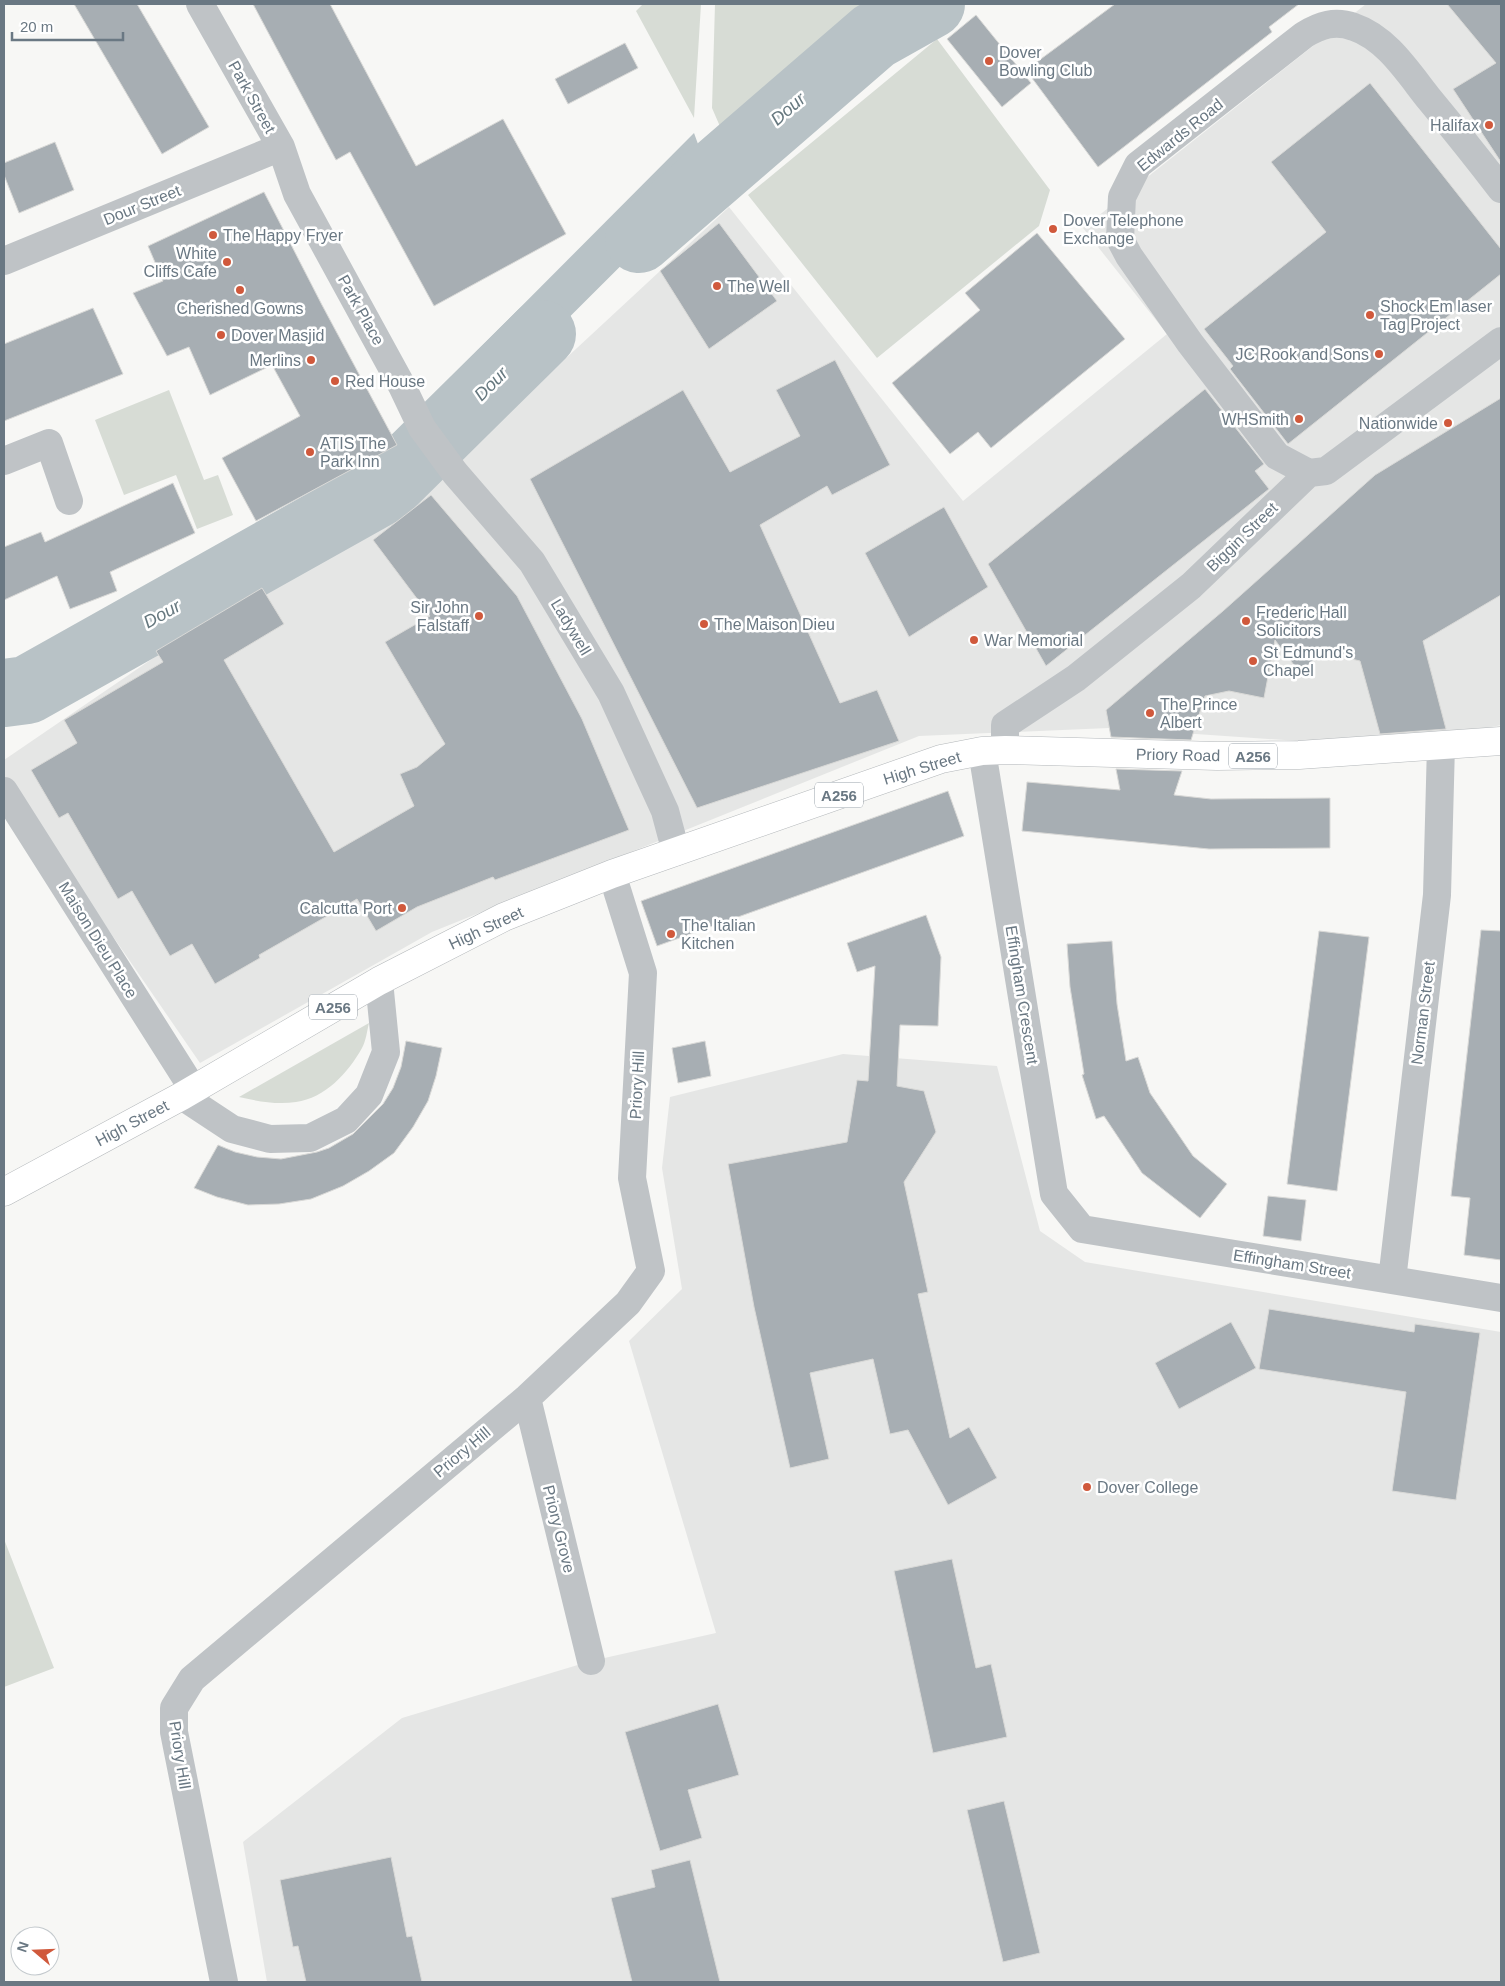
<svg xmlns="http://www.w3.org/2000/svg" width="1505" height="1986" viewBox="0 0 1505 1986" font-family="Helvetica,sans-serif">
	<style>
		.built { fill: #e5e6e5 }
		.green { fill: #d7dcd5 }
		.water { fill: #b8c2c6 }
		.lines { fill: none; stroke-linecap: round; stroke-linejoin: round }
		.river { stroke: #b8c2c6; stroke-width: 68 }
		.building { fill: #a7aeb3; stroke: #d9d9d7 }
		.major-casing { stroke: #b3b7ba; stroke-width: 29 }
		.minor { stroke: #bfc3c6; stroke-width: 28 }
		.major { stroke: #fff; stroke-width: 28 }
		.poi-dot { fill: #d0593c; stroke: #fff; stroke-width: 2 }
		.labels { text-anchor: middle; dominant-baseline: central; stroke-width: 5; stroke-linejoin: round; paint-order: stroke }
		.shield { fill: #fff; stroke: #97a0a8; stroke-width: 1 }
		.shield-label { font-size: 15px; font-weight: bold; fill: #6a7883 }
		.poi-label { font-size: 16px; fill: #6a7883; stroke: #fff; text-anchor: start }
		.street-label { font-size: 16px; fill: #6a7883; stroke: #fff }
		.water-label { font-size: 18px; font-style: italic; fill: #66787f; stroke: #fff }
	</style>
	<rect width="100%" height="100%" fill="#f7f7f5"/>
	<path class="built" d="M 1366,4 L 1501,4 L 1501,725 L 1399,748 L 1109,728 L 919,736 L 432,932 L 200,1063 L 4,778 L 4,760 L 493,426 L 729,207 L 963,501 L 1167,334 L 1083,228 Z
		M 843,1054 L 997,1066 L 1040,1231 L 1085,1262 L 1501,1332 L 1501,1982 L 267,1982 L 243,1842 L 402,1718 L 591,1661 L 716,1633 L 629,1341 L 682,1289 L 662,1168 L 670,1097 Z"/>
	<path class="green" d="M 643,4 L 701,4 L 694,118 L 636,11 Z
		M 715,4 L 872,4 L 725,138 L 712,108 Z
		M 937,39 L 1050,190 L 1039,226 L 877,358 L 748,195 Z
		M 169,390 L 204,480 L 218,475 L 233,515 L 197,529 L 176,475 L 124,495 L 95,420 Z
		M 369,1023 C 367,1031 366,1041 362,1048 C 348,1073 325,1098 296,1102 C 277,1105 256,1101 239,1097 Z
		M 4,1539 L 54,1668 L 4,1687 Z"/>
	<path class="water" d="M 887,4 L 929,4 L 874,36 L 738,158 L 725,132 Z
		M 694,133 L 710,177 L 479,407 L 458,370 Z"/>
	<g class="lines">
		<path class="river" d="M 639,239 L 874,36 L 931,4
			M 4,693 L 27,690 L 385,489 L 542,334"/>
	</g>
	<path class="building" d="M 74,4 L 137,4 L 209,127 L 162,154 Z
		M 253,4 L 330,4 L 416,166 L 503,119 L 566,234 L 434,306 L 350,152 L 336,160 Z
		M 1115,4 L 1299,4 L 1269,27 L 1272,32 L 1098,167 L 1026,70 Z
		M 1447,4 L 1501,4 L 1501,162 L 1453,89 L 1496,63 Z
		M 976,15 L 1031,83 L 1002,107 L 947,39 Z
		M 625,43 L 638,68 L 568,104 L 555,79 Z
		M 1370,83 L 1501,249 L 1501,274 L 1288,444 L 1230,369 L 1233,366 L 1204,329 L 1326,232 L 1271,162 Z
		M 55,142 L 74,190 L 19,213 L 4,175 L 4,163 Z
		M 264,192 L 322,305 L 397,445 L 256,521 L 222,458 L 300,416 L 272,365 L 210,395 L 189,347 L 167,356 L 133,293 L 163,281 L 148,246 Z
		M 719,223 L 777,301 L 709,349 L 660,271 Z
		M 1037,233 L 1125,339 L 991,448 L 978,432 L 950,454 L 892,383 L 980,310 L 965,293 Z
		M 93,308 L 123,374 L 4,421 L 4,344 Z
		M 835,360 L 890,465 L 832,495 L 827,486 L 760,525 L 840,703 L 877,690 L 899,741 L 697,808 L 530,479 L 683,390 L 730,472 L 800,436 L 776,390 Z
		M 1205,389 L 1264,464 L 1255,471 L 1269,489 L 1046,666 L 988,564 Z
		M 1501,398 L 1501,595 L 1423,641 L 1446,729 L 1380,734 L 1360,661 L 1322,652 L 1300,673 L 1275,640 L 1264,698 L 1229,691 L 1205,696 L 1191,740 L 1111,737 L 1106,710 L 1223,611 L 1375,475 Z
		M 173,483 L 195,533 L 110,572 L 117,591 L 70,609 L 57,576 L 4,600 L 4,547 L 41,532 L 45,542 Z
		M 431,495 L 517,596 L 582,719 L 629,830 L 495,880 L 493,877 L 417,907 L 376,931 L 357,899 L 259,955 L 260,958 L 215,984 L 192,944 L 170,956 L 132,891 L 118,899 L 68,813 L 59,818 L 31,770 L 77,743 L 64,720 L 163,662 L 156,651 L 262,588 L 284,624 L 224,660 L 334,852 L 414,806 L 400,774 L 417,767 L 445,744 L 385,642 L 430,616 L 373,540 Z
		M 944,507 L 988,587 L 909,637 L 865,553 Z
		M 1116,769 L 1182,771 L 1174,795 L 1211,799 L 1330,798 L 1330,848 L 1209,849 L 1022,831 L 1027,782 L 1120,790 Z
		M 948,791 L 964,836 L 657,946 L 641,901 Z
		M 926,915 L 941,957 L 938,1026 L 900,1025 L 897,1086 L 924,1091 L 936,1132 L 904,1182 L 928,1292 L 918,1294 L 950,1438 L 969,1427 L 997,1478 L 948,1505 L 908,1430 L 890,1434 L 873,1359 L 810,1373 L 829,1459 L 790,1468 L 754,1307 L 728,1164 L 847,1142 L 857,1080 L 868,1081 L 875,966 L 857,972 L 847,943 Z
		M 1481,930 L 1501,931 L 1501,1260 L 1464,1255 L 1470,1198 L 1451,1196 Z
		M 1319,931 L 1369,937 L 1337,1191 L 1287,1184 Z
		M 1112,941 L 1117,1004 L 1126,1061 L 1138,1057 L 1150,1093 L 1193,1156 L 1227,1184 L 1200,1218 L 1142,1173 L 1104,1116 L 1096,1119 L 1082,1075 L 1084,1074 L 1070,987 L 1067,944 Z
		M 406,1041 L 442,1048 L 436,1076 L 428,1101 L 413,1127 L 394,1153 L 369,1171 L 343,1186 L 311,1199 L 279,1204 L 248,1205 L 217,1197 L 194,1188 L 218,1145 L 235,1152 L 257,1157 L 281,1159 L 317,1152 L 329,1148 L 353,1134 L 383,1104 L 393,1088 L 401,1067 Z
		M 705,1041 L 711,1076 L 678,1083 L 672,1048 Z
		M 1268,1196 L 1306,1200 L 1301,1241 L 1263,1236 Z
		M 1269,1309 L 1414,1332 L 1415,1324 L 1480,1333 L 1456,1500 L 1392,1491 L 1406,1392 L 1259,1369 Z
		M 1231,1322 L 1256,1368 L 1179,1409 L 1155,1363 Z
		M 952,1559 L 976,1668 L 991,1664 L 1007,1737 L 933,1753 L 894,1571 Z
		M 718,1704 L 739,1775 L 688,1790 L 702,1838 L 660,1851 L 625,1732 Z
		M 1004,1801 L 1040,1953 L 1003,1962 L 967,1810 Z
		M 391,1857 L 407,1937 L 412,1936 L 422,1982 L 306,1982 L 298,1946 L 293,1947 L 280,1880 Z
		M 690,1860 L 720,1982 L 632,1982 L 611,1898 L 655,1887 L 651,1870 Z"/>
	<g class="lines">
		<g class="major-casing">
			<path id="major" d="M 4,1192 L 182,1096 L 379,981 L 504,917 L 612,874 L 941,759 L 982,751 L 1005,750 L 1217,756 L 1299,755 L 1501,741"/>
		</g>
		<path class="minor" d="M 200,4 L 281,147 L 297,194 L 402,386 L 422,428 L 455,473 L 532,562 L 611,693 L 665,811 L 676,852
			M 4,261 L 281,147
			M 4,461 L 49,443 L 69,501
			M 1309,473 L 1277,456 L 1190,343 L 1129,256 L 1120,239 L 1122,197 L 1138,165 L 1304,35 C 1320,25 1335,20 1354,27 C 1387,38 1409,74 1430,100 C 1454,129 1478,159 1501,189
			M 1005,750 L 1005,725 L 1076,678 L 1191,586 L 1309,473 L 1326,471 L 1501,341
			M 982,751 L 1054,1194 L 1082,1229 L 1501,1298
			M 4,791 L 193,1089
			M 182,1096 L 232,1129 L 270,1139 L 310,1138 L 346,1120 L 369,1095 L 386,1052 L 379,981
			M 1392,1280 L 1437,895 L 1441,745
			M 527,1398 L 591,1661
			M 224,1982 L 174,1732 L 174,1708 L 192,1679 L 527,1398 L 628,1303 L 651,1271 L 632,1178 L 643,973 L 612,874"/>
		<use href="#major" class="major"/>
	</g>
	<g class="poi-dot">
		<circle cx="989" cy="61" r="5"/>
		<circle cx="1489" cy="125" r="5"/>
		<circle cx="1053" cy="229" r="5"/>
		<circle cx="213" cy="235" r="5"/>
		<circle cx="227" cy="262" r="5"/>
		<circle cx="717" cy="286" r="5"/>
		<circle cx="240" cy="290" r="5"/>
		<circle cx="1370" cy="315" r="5"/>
		<circle cx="221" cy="335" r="5"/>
		<circle cx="1379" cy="354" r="5"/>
		<circle cx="311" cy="360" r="5"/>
		<circle cx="335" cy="381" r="5"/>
		<circle cx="1299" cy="419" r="5"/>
		<circle cx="1448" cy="423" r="5"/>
		<circle cx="310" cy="452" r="5"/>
		<circle cx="479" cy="616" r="5"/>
		<circle cx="1246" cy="621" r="5"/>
		<circle cx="704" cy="624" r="5"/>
		<circle cx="974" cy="640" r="5"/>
		<circle cx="1253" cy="661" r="5"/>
		<circle cx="1150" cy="713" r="5"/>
		<circle cx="402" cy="908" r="5"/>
		<circle cx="671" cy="934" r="5"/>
		<circle cx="1087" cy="1487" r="5"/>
	</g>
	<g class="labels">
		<g class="shield">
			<rect x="1229" y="743.5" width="48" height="25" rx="4"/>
			<rect x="815" y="782.5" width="48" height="25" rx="4"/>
			<rect x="309" y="994.5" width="48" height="25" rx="4"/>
		</g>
		<g class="shield-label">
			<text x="1253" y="756">A256</text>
			<text x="839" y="795">A256</text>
			<text x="333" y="1007">A256</text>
		</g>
		<g class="poi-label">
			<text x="999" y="52">Dover<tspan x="999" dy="18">Bowling Club</tspan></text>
			<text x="1479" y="125" text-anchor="end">Halifax</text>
			<text x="1063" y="220">Dover Telephone<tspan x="1063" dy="18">Exchange</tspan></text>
			<text x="223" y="235">The Happy Fryer</text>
			<text x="217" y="253" text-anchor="end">White<tspan x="217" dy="18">Cliffs Cafe</tspan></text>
			<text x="727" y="286">The Well</text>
			<text x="1380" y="306">Shock Em laser<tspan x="1380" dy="18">Tag Project</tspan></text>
			<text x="240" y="308" text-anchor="middle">Cherished Gowns</text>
			<text x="231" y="335">Dover Masjid</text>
			<text x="1369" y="354" text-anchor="end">JC Rook and Sons</text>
			<text x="301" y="360" text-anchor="end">Merlins</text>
			<text x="345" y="381">Red House</text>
			<text x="1289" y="419" text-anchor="end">WHSmith</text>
			<text x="1438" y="423" text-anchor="end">Nationwide</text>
			<text x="320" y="443">ATIS The<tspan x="320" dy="18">Park Inn</tspan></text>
			<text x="469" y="607" text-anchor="end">Sir John<tspan x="469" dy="18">Falstaff</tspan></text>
			<text x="1256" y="612">Frederic Hall<tspan x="1256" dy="18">Solicitors</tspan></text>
			<text x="714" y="624">The Maison Dieu</text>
			<text x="984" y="640">War Memorial</text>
			<text x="1263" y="652">St Edmund's<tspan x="1263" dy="18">Chapel</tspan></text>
			<text x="1160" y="704">The Prince<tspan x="1160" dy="18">Albert</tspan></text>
			<text x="392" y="908" text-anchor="end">Calcutta Port</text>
			<text x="681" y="925">The Italian<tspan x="681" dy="18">Kitchen</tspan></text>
			<text x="1097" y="1487">Dover College</text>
		</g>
		<g class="street-label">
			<text transform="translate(252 97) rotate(61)">Park Street</text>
			<text transform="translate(1180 135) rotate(-39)">Edwards Road</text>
			<text transform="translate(142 205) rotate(-22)">Dour Street</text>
			<text transform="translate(361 310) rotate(61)">Park Place</text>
			<text transform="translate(1242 537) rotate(-44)">Biggin Street</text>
			<text transform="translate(571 627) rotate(59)">Ladywell</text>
			<text transform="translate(1178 755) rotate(1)">Priory Road</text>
			<text transform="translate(922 768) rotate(-17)">High Street</text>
			<text transform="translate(486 928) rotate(-25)">High Street</text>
			<text transform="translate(98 940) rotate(58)">Maison Dieu Place</text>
			<text transform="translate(1022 995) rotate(81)">Effingham Crescent</text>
			<text transform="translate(1423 1013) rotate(-83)">Norman Street</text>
			<text transform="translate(637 1085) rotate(-87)">Priory Hill</text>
			<text transform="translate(132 1123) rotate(-28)">High Street</text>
			<text transform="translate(1292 1264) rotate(9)">Effingham Street</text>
			<text transform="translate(462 1452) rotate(-40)">Priory Hill</text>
			<text transform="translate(559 1529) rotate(76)">Priory Grove</text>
			<text transform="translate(180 1755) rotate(81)">Priory Hill</text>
		</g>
		<g class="water-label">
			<text transform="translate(788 109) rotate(-41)">Dour</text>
			<text transform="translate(491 384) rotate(-45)">Dour</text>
			<text transform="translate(162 614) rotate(-29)">Dour</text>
		</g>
	</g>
	<rect width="1505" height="1986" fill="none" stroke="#6a7883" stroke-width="10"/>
	<g transform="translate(35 1951) rotate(289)"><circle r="24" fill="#ffffff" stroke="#c3c9cd"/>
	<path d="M0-4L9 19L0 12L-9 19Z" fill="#d0593c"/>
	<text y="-8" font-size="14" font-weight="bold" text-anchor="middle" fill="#6a7883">N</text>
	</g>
	<path d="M12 32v8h111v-8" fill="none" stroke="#6a7883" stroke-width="2.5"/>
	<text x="20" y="32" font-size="15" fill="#6a7883" stroke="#ffffff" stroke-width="4" paint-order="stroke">20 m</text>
</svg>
